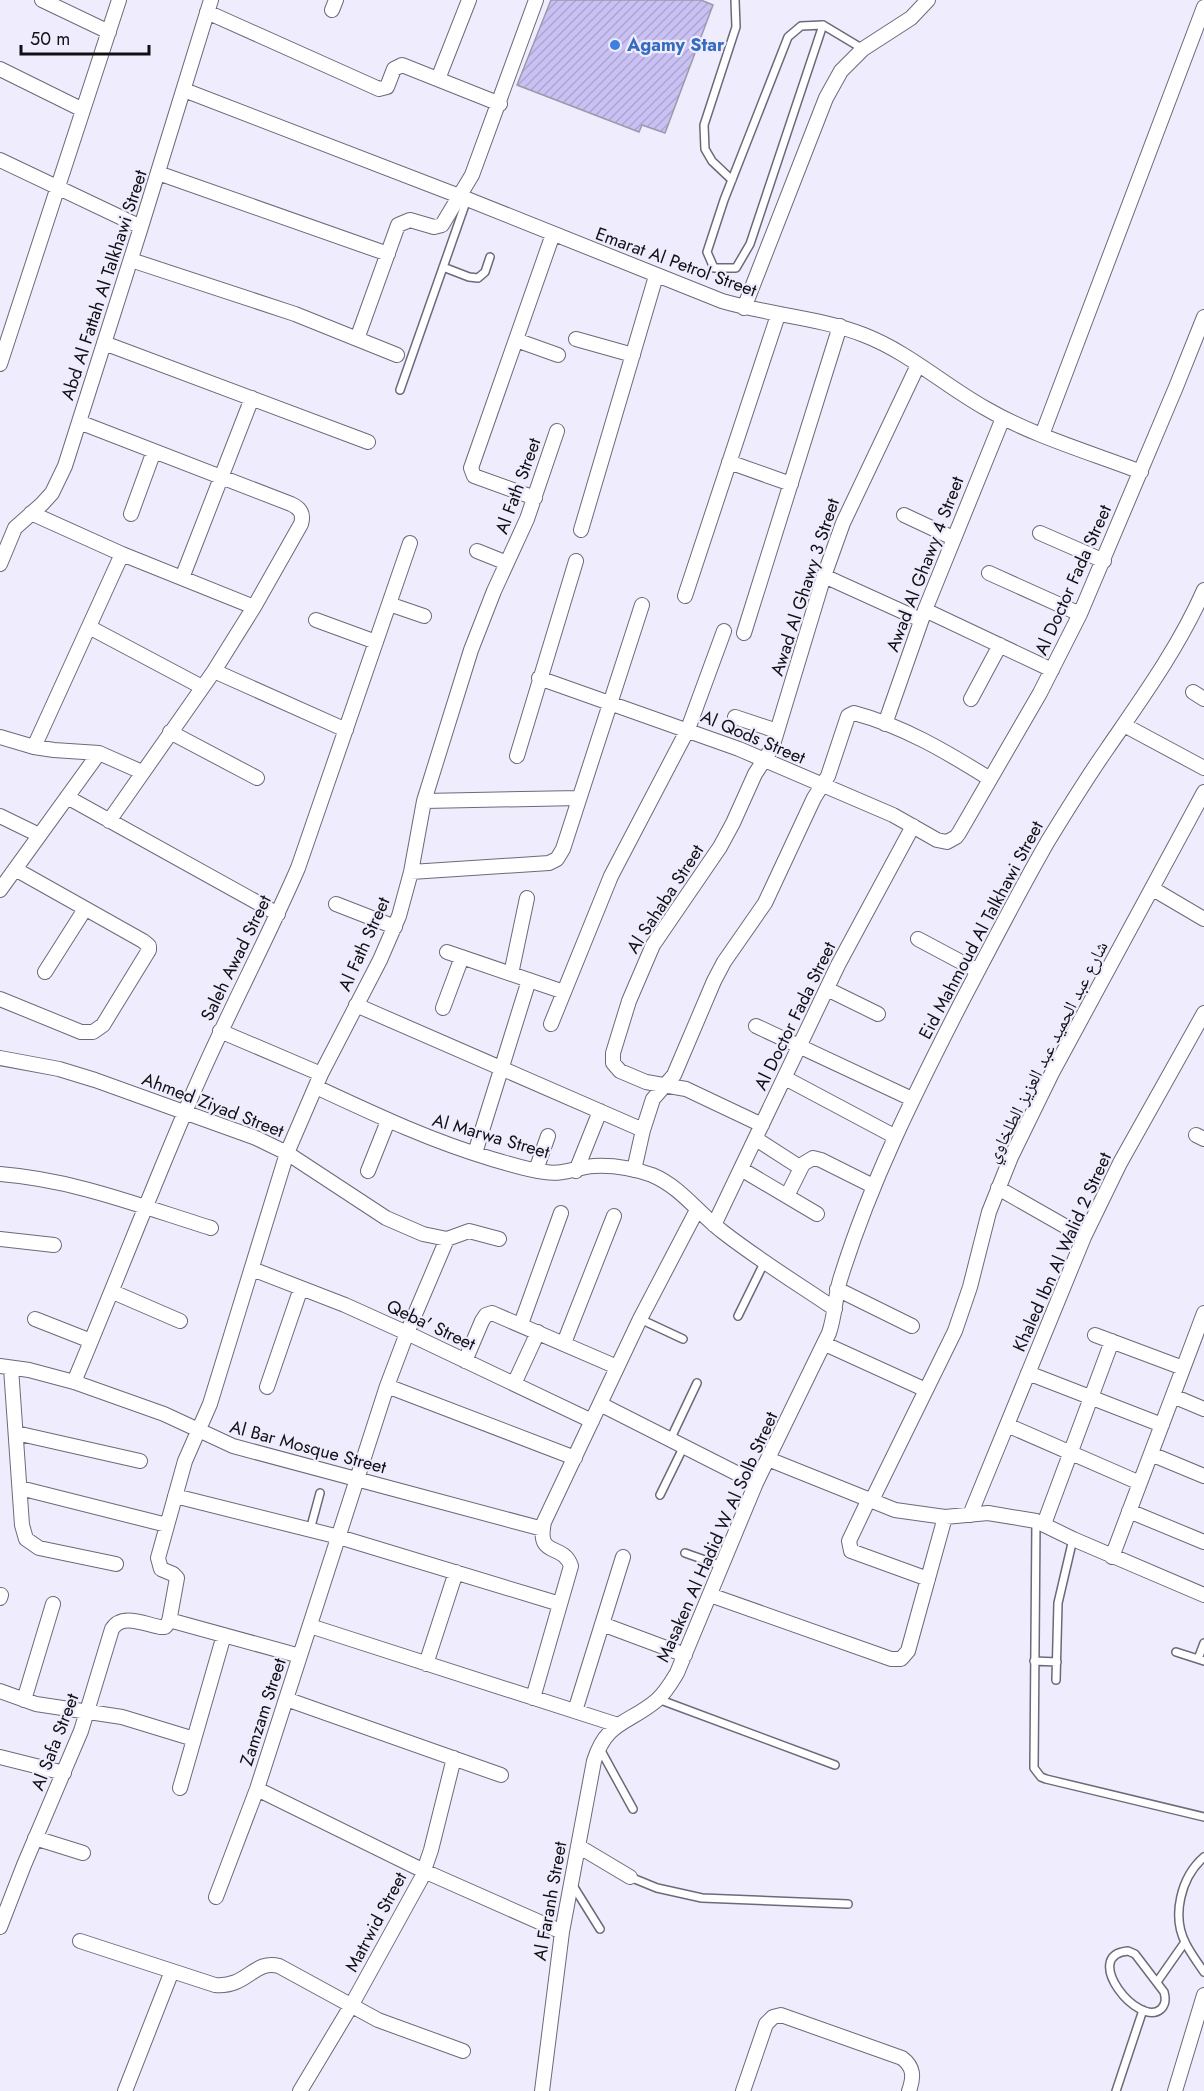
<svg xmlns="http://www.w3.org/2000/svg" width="1204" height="2091" viewBox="0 0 1204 2091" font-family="Jost,'Noto Naskh Arabic',sans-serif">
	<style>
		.building { fill: url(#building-hatch); stroke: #9c9aa8; stroke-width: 1.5 }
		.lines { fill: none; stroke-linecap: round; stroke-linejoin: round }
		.service-casing { stroke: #6c6a78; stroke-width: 10 }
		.minor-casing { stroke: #6c6a78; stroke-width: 16 }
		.service { stroke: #fff; stroke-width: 7 }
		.minor { stroke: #fff; stroke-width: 14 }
		.shop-dot { fill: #3f7fe0; stroke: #efedfd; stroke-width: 2 }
		.labels { text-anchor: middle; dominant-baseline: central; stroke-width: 4.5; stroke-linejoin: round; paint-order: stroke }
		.shop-label { font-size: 18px; font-weight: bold; fill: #366cbe; stroke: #efedfd; text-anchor: start }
		.street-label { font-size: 18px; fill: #111015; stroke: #efedfd }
	</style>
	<defs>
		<pattern id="building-hatch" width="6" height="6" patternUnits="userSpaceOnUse" patternTransform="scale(1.5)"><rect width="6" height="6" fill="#c9c1f4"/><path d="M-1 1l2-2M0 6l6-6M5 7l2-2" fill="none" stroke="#aca5d0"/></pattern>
	</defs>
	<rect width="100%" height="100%" fill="#efedfd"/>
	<path class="building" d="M 551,0 L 701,0 L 713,5 L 665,133 L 642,125 L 639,132 L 517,85 Z"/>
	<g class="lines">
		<g class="service-casing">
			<path id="service" d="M 823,25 L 801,26 L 788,37 L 724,200 L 707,252 L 714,268 L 736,268 L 750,244 L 823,25 L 863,49
				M 732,180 L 712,161 L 705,149 L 704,125 L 736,27 L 735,0
				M 443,267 L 469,277 L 478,278 L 485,272 L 490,257
				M 400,390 L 467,199
				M 738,1316 L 765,1261
				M 640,1319 L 683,1339
				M 670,1440 L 697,1383
				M 660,1495 L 684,1446
				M 1036,1521 L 1034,1768 L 1041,1777 L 1046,1779 L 1204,1817
				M 310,1530 L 320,1493
				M 685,1553 L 722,1566
				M 1176,1652 L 1204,1661
				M 1198,1659 L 1204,1643
				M 1034,1661 L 1057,1662
				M 1056,1680 L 1058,1603 L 1073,1539
				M 658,1699 L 835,1765
				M 600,1749 L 633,1809
				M 1204,1857 C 1181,1877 1171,1916 1186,1944 C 1191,1954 1198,1963 1204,1972
				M 630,1877 L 657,1888 L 702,1898 L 848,1904
				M 572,1884 L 600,1929
				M 1128,1951 L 1135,1954 L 1164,1992 C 1166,1999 1166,2004 1161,2009 C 1139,2029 1080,1955 1128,1951 Z
				M 1157,1982 L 1185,1942
				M 1116,2091 L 1143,2010"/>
		</g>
		<g class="minor-casing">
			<path id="minor" d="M 42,0 L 109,32
				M 332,10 L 336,0
				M 207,12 L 379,89 L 387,87 L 394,69 L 402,65 L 500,104
				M 0,69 L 83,110
				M 438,79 L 469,0
				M 184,90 L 467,199 L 722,301 C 769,315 818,317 864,335 C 908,352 944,385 985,408 C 1033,436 1089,452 1141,472
				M 0,160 L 141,227
				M 158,173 L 388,254
				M 131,260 L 295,314 L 397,355
				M 744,308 L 826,98 L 841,71 L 863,49 L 911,18 L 928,0
				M 357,339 L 398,225 L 410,220 L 434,227 L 442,225 L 472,175 L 536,0
				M 576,339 L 633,355
				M 516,340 L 558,355
				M 104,343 L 368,442
				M 0,364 L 119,0
				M 79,422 L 291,504 C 300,508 304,514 301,524 L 254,607 L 214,671 L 109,821
				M 1042,435 L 1204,7
				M 729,462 L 791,484
				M 535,498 L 474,476 L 471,468 L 553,234
				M 31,513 L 122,554 L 254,607
				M 131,514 L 154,451
				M 904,515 L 953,538
				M 581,530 L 656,276
				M 1040,533 L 1104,561
				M 477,551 L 507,563
				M 0,564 L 15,528 L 42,504 L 52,493 L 65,466 L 141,227 L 211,0
				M 989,573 L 1080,614
				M 824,576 L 921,620
				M 182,578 L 252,398
				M 685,596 L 778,315
				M 389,604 L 424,616
				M 925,610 L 1052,670
				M 316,620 L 376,642
				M 89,627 L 202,687
				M 744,633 L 840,326
				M 214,671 L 346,730
				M 539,678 L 739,749 L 893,815 L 937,840 L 947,842 L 956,837 L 959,833 L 1040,693 L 1080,614 L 1176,387 L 1204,317
				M 1193,692 L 1204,699
				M 971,699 L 1000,645
				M 735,717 L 777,731
				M 885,724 L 925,610 L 1003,418
				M 1124,725 L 1204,768
				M 170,732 L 257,778
				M 0,737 L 34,747 L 54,750 L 99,753 L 142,772
				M 34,747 L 122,554
				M 517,756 L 576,561
				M 67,797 L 278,914
				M 424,801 L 579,798
				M 0,816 L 39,835
				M 411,872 L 549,863 L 557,859 L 563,849 L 642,605
				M 1153,889 L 1204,919
				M 0,890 L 99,753
				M 336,904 L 395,927
				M 918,939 L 978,971
				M 447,952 L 564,992
				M 45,972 L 85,909
				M 511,974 L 527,898
				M 827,989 L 878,1014
				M 0,999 L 81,1032 L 93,1032 L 103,1025 L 149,950 L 149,946 L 143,941 L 15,869
				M 356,1005 L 643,1130
				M 443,1008 L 462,957
				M 551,1024 L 611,876 L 688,729 L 724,631
				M 756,1026 L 912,1099
				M 220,1031 L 321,1074
				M 0,1058 L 59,1069 L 95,1080 L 256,1138 L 287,1153 L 386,1218 L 423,1234 L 447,1239 L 469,1231 L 499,1239
				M 785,1078 L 894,1136
				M 316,1087 C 374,1114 431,1141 492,1159 C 510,1164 527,1170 545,1172 C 565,1175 576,1167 594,1166 C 613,1165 635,1169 652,1175 C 681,1187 699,1214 723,1232 C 759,1260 798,1284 835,1309
				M 762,1125 L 686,1089 L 646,1082 L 620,1071 L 613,1063 L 613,1053 L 629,1001 L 653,945 L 720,847 L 733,823 L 755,774 L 772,748 L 824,576 L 843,523 L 918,365
				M 1196,1135 L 1204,1139
				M 756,1139 L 801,1168
				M 475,1153 L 529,980
				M 741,1169 L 817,1214
				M 536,1170 L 548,1136
				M 634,1170 L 643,1130 L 653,1099 L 674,1075 L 714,981 L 724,962 L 765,903 L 814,798 L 828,776 L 848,716 L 854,713 C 903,726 947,752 990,779
				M 368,1171 L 388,1121
				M 576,1171 L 600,1111
				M 0,1174 C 75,1180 140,1206 211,1228
				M 998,1188 L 1084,1237
				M 787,1196 L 803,1164 L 813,1158 L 821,1160 L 873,1186
				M 714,1225 L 838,965 L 913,826
				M 0,1239 L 54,1245
				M 252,1269 L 345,1305 L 407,1333 L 592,1421
				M 837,1289 L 912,1326
				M 113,1292 L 180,1321
				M 35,1319 L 91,1341
				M 521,1324 L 561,1213
				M 1095,1335 L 1183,1368
				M 564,1343 L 614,1216
				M 825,1344 L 926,1390
				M 465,1361 L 482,1321 L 486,1315 L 492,1313 L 617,1367
				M 0,1366 L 29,1370 L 74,1382 L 164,1414 L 233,1446 L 543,1529
				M 11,1368 L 22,1525 L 26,1539 L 39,1548 L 116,1564
				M 1028,1373 L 1162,1425
				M 74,1382 C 112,1292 147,1201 185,1112 C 219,1029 262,951 298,868 L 410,543
				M 514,1384 L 538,1332
				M 387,1386 L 575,1458
				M 267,1387 L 301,1288
				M 1173,1396 L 1204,1409
				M 600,1404 L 756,1483
				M 1007,1425 L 1140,1483
				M 16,1433 L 140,1461
				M 1151,1454 L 1204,1476
				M 768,1459 L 895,1510 L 945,1517 L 988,1513 L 1036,1521 L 1073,1539 L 1204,1595
				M 20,1488 L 167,1525
				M 175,1496 L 339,1537 L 560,1604
				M 868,1501 L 849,1541 L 851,1551 L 928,1579
				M 871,1502 L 955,1331 L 970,1287 L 989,1212 L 1011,1157 L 1052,1073 L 1204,792
				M 1129,1511 L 1204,1542
				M 970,1515 L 1084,1237 L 1120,1163 L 1204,1013
				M 1044,1524 L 1112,1341
				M 1112,1557 L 1204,1313
				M 710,1595 L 891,1659 L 901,1659 L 908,1651 L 945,1517
				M 0,1598 L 1,1595
				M 169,1620 L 300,1656
				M 602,1624 L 685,1655
				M 310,1626 L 618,1725
				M 426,1664 L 456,1572
				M 0,1691 L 36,1704 L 122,1717 L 194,1739
				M 533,1698 L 571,1566 C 563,1542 536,1559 544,1522 L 640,1319 L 697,1210
				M 286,1699 L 501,1775
				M 24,1700 L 53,1604
				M 575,1711 L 623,1557
				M 0,1757 L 64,1773
				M 180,1788 L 224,1635
				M 257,1789 L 424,1871 L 562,1932
				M 35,1838 L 83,1853
				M 578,1846 L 630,1877
				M 216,1897 L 257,1789 L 387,1386 L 407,1333 L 447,1239
				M 0,1927 L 24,1865 L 81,1731 L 112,1629 C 122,1613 144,1624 160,1627 L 165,1627 L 169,1622 L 177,1578 L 173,1574 L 161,1569 L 158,1558 L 185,1461 L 210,1404 L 287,1153 L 321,1074 L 380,960 L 399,916 L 411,872 L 424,801 L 471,650 L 494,591 L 527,519 L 557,431
				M 80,1941 L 215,1985 C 247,1988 254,1959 279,1966 L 378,2020 L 463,2051
				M 125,2091 L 172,1971
				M 300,2091 L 351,2006 L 421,1879 L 431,1850 L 454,1758
				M 542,2091 L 562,1932 L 594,1761 C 607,1720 629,1724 657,1700 C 666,1692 671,1683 677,1673 L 756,1483 L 829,1333 C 835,1316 835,1297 840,1280 C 870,1183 914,1095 960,1005 C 989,950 1017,895 1048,841 C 1067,810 1086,779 1107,749 C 1142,698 1179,647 1204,590
				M 743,2091 L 766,2024 L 773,2017 L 781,2015 L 902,2058 C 914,2067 914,2077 909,2091
				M 1175,2091 L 1204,1995"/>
		</g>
		<use href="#service" class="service"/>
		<use href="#minor" class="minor"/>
	</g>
	<circle class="shop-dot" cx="615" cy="45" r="6"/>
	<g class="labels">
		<g class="shop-label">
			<text x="627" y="45">Agamy Star</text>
		</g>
		<g class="street-label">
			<text transform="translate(676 262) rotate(20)">Emarat Al Petrol Street</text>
			<text transform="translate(104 285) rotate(-72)">Abd Al Fattah Al Talkhawi Street</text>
			<text transform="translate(518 486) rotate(-70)">Al Fath Street</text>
			<text transform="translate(925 564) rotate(-69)">Awad Al Ghawy 4 Street</text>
			<text transform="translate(1073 580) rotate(-66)">Al Doctor Fada Street</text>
			<text transform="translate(805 587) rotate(-72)">Awad Al Ghawy 3 Street</text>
			<text transform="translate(753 737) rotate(23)">Al Qods Street</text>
			<text transform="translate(665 899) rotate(-57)">Al Sahaba Street</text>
			<text transform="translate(981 930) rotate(-62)">Eid Mahmoud Al Talkhawi Street</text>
			<text transform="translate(364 944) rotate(-66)">Al Fath Street</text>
			<text transform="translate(236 958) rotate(-64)">Saleh Awad Street</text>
			<text transform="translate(795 1016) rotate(-64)">Al Doctor Fada Street</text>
			<text transform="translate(1047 1052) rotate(-63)">شارع عبد الحميد عبد العزيز الطلخاوي</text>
			<text transform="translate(213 1105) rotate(21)">Ahmed Ziyad Street</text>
			<text transform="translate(491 1136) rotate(16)">Al Marwa Street</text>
			<text transform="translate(1062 1252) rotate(-66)">Khaled Ibn Al Walid 2 Street</text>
			<text transform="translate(431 1325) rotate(25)">Qeba' Street</text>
			<text transform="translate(308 1447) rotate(15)">Al Bar Mosque Street</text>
			<text transform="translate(717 1537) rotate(-66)">Masaken Al Hadid W Al Solb Street</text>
			<text transform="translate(263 1712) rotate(-72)">Zamzam Street</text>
			<text transform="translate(55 1742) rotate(-69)">Al Safa Street</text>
			<text transform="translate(550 1901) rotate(-80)">Al Faranh Street</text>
			<text transform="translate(376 1922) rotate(-62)">Matrwid Street</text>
		</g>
	</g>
	<path d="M21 45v9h128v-9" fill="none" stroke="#111015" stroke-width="3"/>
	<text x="30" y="45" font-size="18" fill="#111015" stroke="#efedfd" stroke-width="4.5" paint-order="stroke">50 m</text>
</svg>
